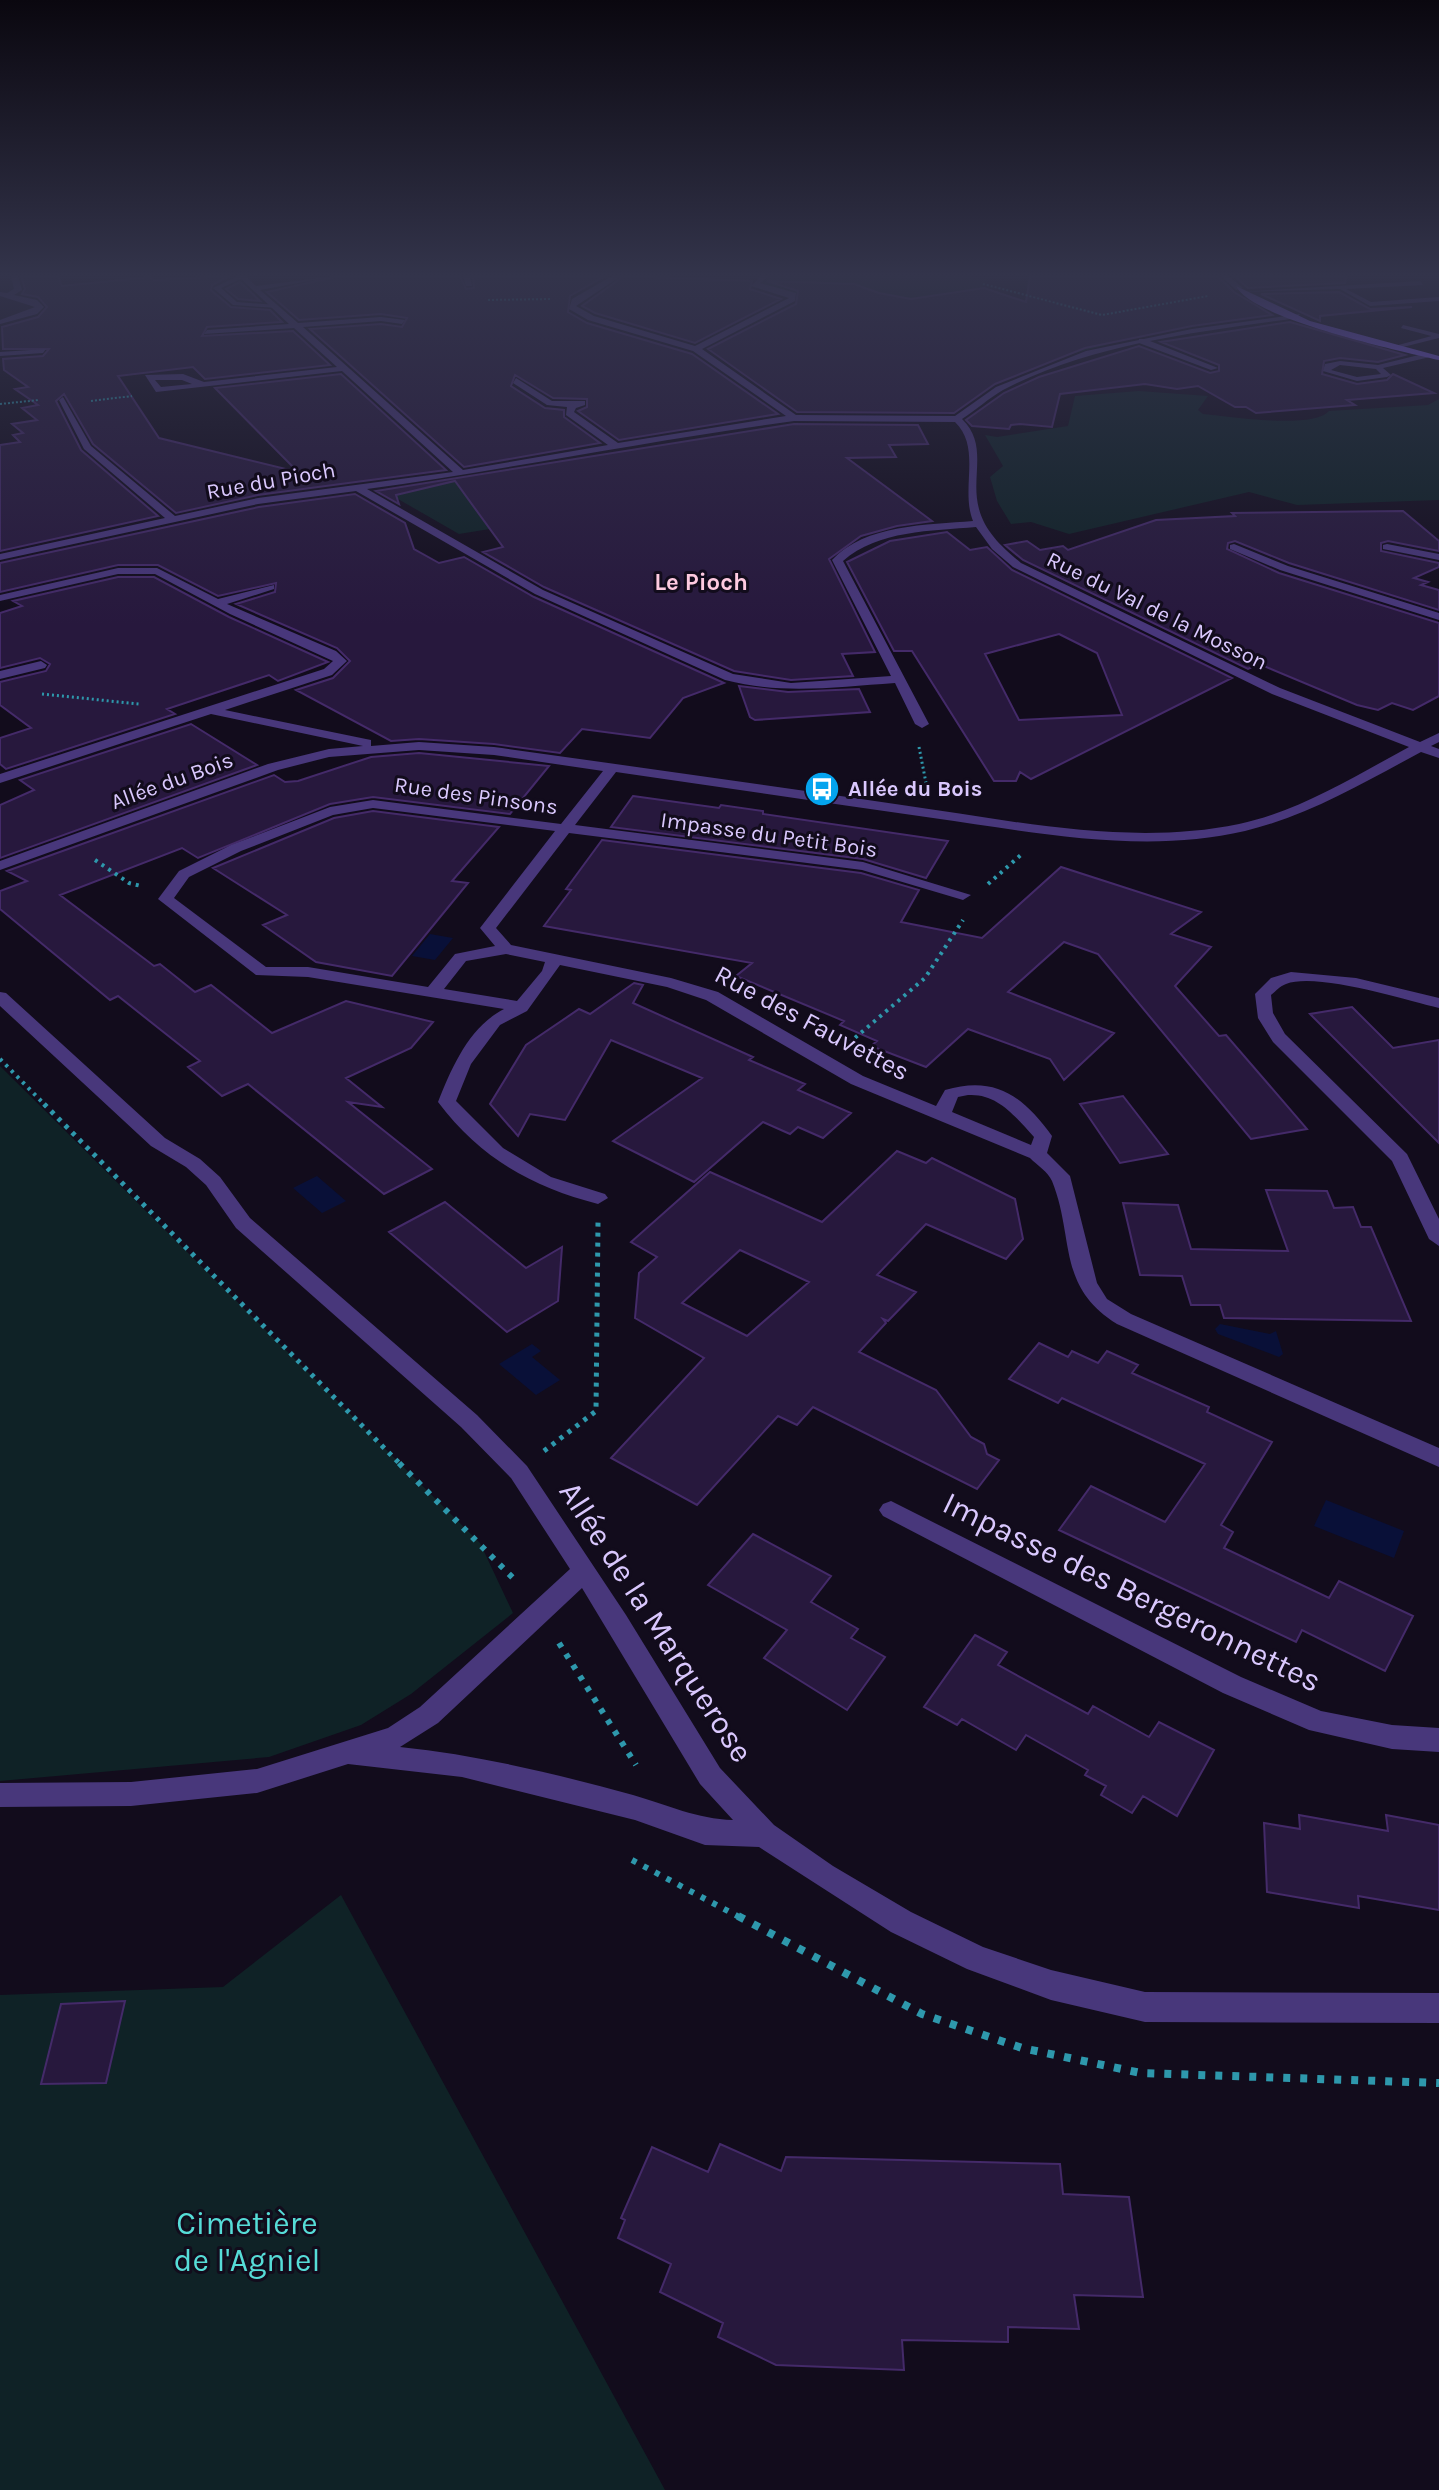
<svg xmlns="http://www.w3.org/2000/svg" width="1439" height="2490" viewBox="0 0 1439 2490" font-family="Karla,sans-serif">
	<style>
		.green { fill: #0f2226 }
		.water { fill: #091038 }
		.building { fill: #27183d; stroke: #442a69; stroke-width: 2; fill-rule: evenodd }
		.lines { fill: none; stroke-linecap: round; stroke-linejoin: round }
		.path-far5 { stroke: #2e98ac; stroke-width: 2; stroke-dasharray: 2 2; stroke-linecap: butt }
		.path-far4 { stroke: #2e98ac; stroke-width: 3; stroke-dasharray: 2 3; stroke-linecap: butt }
		.path-far3 { stroke: #2e98ac; stroke-width: 4; stroke-dasharray: 3 5; stroke-linecap: butt }
		.path-far2 { stroke: #2e98ac; stroke-width: 5; stroke-dasharray: 4 6; stroke-linecap: butt }
		.path-far1 { stroke: #2e98ac; stroke-width: 6; stroke-dasharray: 5 8; stroke-linecap: butt }
		.path { stroke: #2e98ac; stroke-width: 8; stroke-dasharray: 7 10; stroke-linecap: butt }
		.lane { fill: #48377b; fill-rule: evenodd }
		.street { fill: #48377b; fill-rule: evenodd }
		.secondary { fill: #8660fd; fill-rule: evenodd }
		.labels { text-anchor: middle; dominant-baseline: central; stroke-width: 6; stroke-linejoin: round; paint-order: stroke }
		.far-street-label { font-size: 22px; fill: #dac8fe; stroke: #120c1c }
		.far-poi-label { font-size: 22px; font-weight: bold; fill: #dac8fe; stroke: #120c1c; text-anchor: start }
		.far-neighbourhood-label { font-size: 24px; font-weight: bold; fill: #fecae0; stroke: #120c1c }
		.street-label { font-size: 26px; fill: #dac8fe; stroke: #120c1c }
		.near-street-label { font-size: 32px; fill: #dac8fe; stroke: #120c1c }
		.near-park-label { font-size: 32px; fill: #56dcd7; stroke: #120c1c }
	</style>
	<rect width="100%" height="100%" fill="#120c1c"/>
	<path class="green" d="M 771,276 L 970,276 L 990,280 L 983,283 L 984,288 L 963,292 L 1074,337 L 1107,345 L 1071,354 L 805,297 L 761,283 Z
		M 1139,391 L 1208,396 L 1198,410 L 1203,414 C 1228,416 1312,430 1329,411 L 1428,405 L 1439,399 L 1439,500 L 1297,505 L 1249,492 L 1069,534 L 1031,522 L 1011,524 L 997,501 L 990,477 L 1003,466 L 985,435 L 997,437 L 1068,426 L 1075,396 Z
		M 487,475 L 575,515 L 459,534 L 384,491 Z
		M 0,1066 L 480,1543 L 513,1613 L 411,1694 L 361,1725 L 269,1757 L 0,1781 Z
		M 341,1895 L 665,2490 L 0,2490 L 0,1995 L 223,1987 Z"/>
	<path class="water" d="M 430,934 L 453,938 L 435,960 L 412,956 Z
		M 317,1176 L 346,1201 L 322,1213 L 293,1188 Z
		M 1220,1324 L 1270,1334 L 1276,1331 L 1283,1354 L 1279,1357 L 1218,1334 L 1215,1329 Z
		M 532,1344 L 541,1351 L 532,1357 L 560,1380 L 536,1395 L 499,1364 Z
		M 1326,1500 L 1404,1531 L 1394,1558 L 1314,1526 Z"/>
	<path class="building" d="M 21,276 L 58,276 L 62,286 L 151,277 L 154,280 L 230,276 L 212,285 L 211,290 L 231,307 L 270,310 L 282,322 L 207,327 L 202,336 L 293,331 L 330,365 L 205,379 L 193,367 L 118,376 L 159,438 L 298,472 L 215,388 L 341,374 L 446,470 L 258,495 L 176,513 L 93,444 L 64,394 L 56,401 L 81,450 L 158,516 L 0,551 L 0,445 L 20,442 L 13,435 L 23,433 L 12,424 L 37,420 L 22,408 L 38,405 L 15,389 L 28,387 L 4,370 L 3,359 L 43,356 L 49,349 L 3,349 L 2,327 L 38,317 L 47,307 L 38,297 L 22,294 L 25,289 Z
		M 339,276 L 460,276 L 466,289 L 474,288 L 473,276 L 605,276 L 570,296 L 568,312 L 587,323 L 692,354 L 778,414 L 619,440 L 578,411 L 587,407 L 587,399 L 553,398 L 515,375 L 511,386 L 545,408 L 564,410 L 564,417 L 600,443 L 464,467 L 310,329 L 381,324 L 402,327 L 407,318 L 381,314 L 299,320 L 267,292 Z
		M 624,276 L 752,281 L 750,289 L 781,299 L 695,343 L 595,313 L 582,306 Z
		M 1030,276 L 1218,276 L 1234,292 L 1272,315 L 1192,326 L 1085,348 L 995,384 L 954,413 L 797,412 L 708,349 L 796,304 L 798,291 L 767,281 L 854,284 L 879,293 L 911,299 L 984,288 L 1026,302 Z
		M 1234,276 L 1346,276 L 1345,283 L 1248,288 Z
		M 240,282 L 260,301 L 238,299 L 226,289 Z
		M 1339,292 L 1370,309 L 1412,307 L 1320,316 L 1320,321 L 1261,294 Z
		M 1290,322 L 1405,355 L 1378,362 L 1340,358 L 1324,361 L 1322,374 L 1357,384 L 1387,380 L 1393,374 L 1434,393 L 1347,400 L 1355,405 L 1256,413 L 1246,407 L 1235,407 L 1198,386 L 1177,389 L 1145,384 L 1060,394 L 1052,427 L 1020,424 L 1011,425 L 1009,429 L 972,426 L 966,420 L 1004,393 L 1039,377 L 1139,346 L 1210,373 L 1219,371 L 1219,365 L 1161,342 Z
		M 794,424 L 918,425 L 928,444 L 889,445 L 896,457 L 847,458 L 932,521 L 897,526 L 861,536 L 829,559 L 875,652 L 842,654 L 853,676 L 791,680 L 734,671 L 544,587 L 483,552 L 503,547 L 455,481 L 396,495 L 399,504 L 376,491 Z
		M 355,494 L 405,523 L 414,549 L 439,563 L 464,557 L 534,597 L 724,683 L 683,698 L 650,738 L 582,729 L 560,753 L 494,744 L 419,739 L 391,741 L 296,690 L 333,678 L 350,661 L 337,648 L 236,604 L 275,592 L 276,583 L 218,596 L 158,565 L 118,565 L 0,592 L 0,563 L 259,507 Z
		M 1403,511 L 1439,541 L 1439,551 L 1388,541 L 1381,543 L 1381,551 L 1439,563 L 1439,567 L 1414,578 L 1428,582 L 1421,585 L 1439,590 L 1439,610 L 1289,563 L 1235,541 L 1228,543 L 1227,549 L 1279,573 L 1439,623 L 1439,696 L 1413,710 L 1392,703 L 1378,710 L 1357,705 L 1259,664 L 1248,669 L 1023,560 L 1005,545 L 1027,541 L 1040,550 L 1063,546 L 1068,550 L 1156,520 L 1235,516 L 1232,513 Z
		M 947,532 L 970,550 L 987,547 L 1012,570 L 1232,678 L 1031,779 L 1020,772 L 1016,781 L 994,781 L 912,651 L 894,651 L 847,562 L 890,541 ZM 1059,634 L 1097,653 L 1122,715 L 1019,720 L 985,654 Z
		M 118,577 L 154,577 L 229,617 L 328,662 L 278,681 L 269,675 L 167,709 L 175,714 L 6,769 L 0,764 L 0,738 L 31,728 L 0,705 L 0,682 L 46,671 L 50,664 L 40,658 L 0,668 L 0,613 L 22,606 L 13,601 Z
		M 739,686 L 788,692 L 859,689 L 870,712 L 755,720 L 750,717 Z
		M 191,724 L 257,765 L 0,858 L 0,805 L 34,790 L 20,780 Z
		M 419,753 L 549,766 L 510,814 L 373,797 L 330,804 L 198,858 L 182,848 L 60,895 L 154,966 L 160,964 L 195,992 L 211,985 L 272,1033 L 346,1001 L 433,1022 L 411,1048 L 346,1078 L 382,1107 L 348,1102 L 432,1169 L 384,1194 L 248,1084 L 222,1096 L 188,1067 L 200,1061 L 118,996 L 110,1000 L 0,909 L 0,891 L 27,881 L 7,871 L 274,775 L 285,782 L 298,781 L 371,757 Z
		M 633,796 L 719,808 L 721,805 L 763,811 L 763,814 L 948,841 L 926,878 L 863,859 L 611,827 Z
		M 373,811 L 499,827 L 452,881 L 468,883 L 392,976 L 316,962 L 263,925 L 287,915 L 213,868 L 334,818 Z
		M 602,840 L 861,873 L 919,890 L 901,922 L 982,938 L 1061,867 L 1201,912 L 1171,934 L 1211,947 L 1175,986 L 1219,1036 L 1226,1035 L 1307,1129 L 1251,1139 L 1098,954 L 1064,942 L 1008,992 L 1114,1033 L 1064,1080 L 1050,1059 L 968,1029 L 926,1067 L 871,1046 L 877,1041 L 840,1025 L 844,1021 L 736,976 L 752,963 L 544,926 L 571,890 L 566,889 Z
		M 634,983 L 643,985 L 633,1003 L 753,1057 L 749,1060 L 805,1084 L 798,1090 L 851,1113 L 823,1138 L 798,1127 L 790,1134 L 763,1122 L 694,1182 L 613,1141 L 702,1078 L 611,1040 L 565,1120 L 530,1114 L 518,1136 L 490,1104 L 526,1045 L 579,1009 L 590,1014 Z
		M 1352,1007 L 1393,1048 L 1439,1040 L 1439,1143 L 1310,1014 Z
		M 1123,1096 L 1168,1154 L 1120,1163 L 1080,1104 Z
		M 897,1151 L 926,1163 L 932,1158 L 1015,1199 L 1023,1239 L 1006,1259 L 926,1224 L 877,1275 L 916,1292 L 888,1321 L 883,1319 L 886,1323 L 859,1352 L 936,1390 L 971,1437 L 984,1444 L 987,1454 L 999,1460 L 977,1489 L 813,1407 L 797,1425 L 778,1416 L 697,1505 L 611,1458 L 704,1358 L 635,1318 L 639,1273 L 657,1257 L 631,1242 L 710,1172 L 822,1222 ZM 740,1250 L 809,1282 L 747,1336 L 682,1303 Z
		M 1266,1190 L 1327,1191 L 1334,1208 L 1353,1207 L 1361,1227 L 1371,1227 L 1411,1321 L 1224,1318 L 1220,1305 L 1191,1305 L 1182,1276 L 1140,1275 L 1123,1203 L 1178,1205 L 1191,1249 L 1288,1251 Z
		M 445,1202 L 526,1268 L 562,1247 L 558,1301 L 507,1332 L 389,1232 Z
		M 1039,1343 L 1068,1357 L 1072,1351 L 1098,1363 L 1107,1351 L 1138,1365 L 1132,1373 L 1209,1407 L 1207,1412 L 1272,1442 L 1221,1525 L 1233,1532 L 1224,1548 L 1329,1598 L 1339,1581 L 1413,1616 L 1385,1671 L 1302,1630 L 1296,1642 L 1059,1530 L 1091,1486 L 1165,1522 L 1205,1464 L 1062,1398 L 1058,1403 L 1009,1379 Z
		M 753,1534 L 831,1576 L 811,1602 L 858,1629 L 851,1638 L 885,1657 L 847,1710 L 764,1658 L 787,1630 L 708,1585 Z
		M 975,1635 L 1007,1652 L 998,1665 L 1088,1714 L 1093,1706 L 1149,1737 L 1159,1722 L 1214,1750 L 1177,1816 L 1143,1796 L 1132,1813 L 1101,1795 L 1106,1786 L 1085,1775 L 1088,1770 L 1026,1735 L 1016,1750 L 962,1719 L 957,1725 L 924,1707 Z
		M 1299,1815 L 1388,1831 L 1386,1815 L 1439,1825 L 1439,1910 L 1358,1896 L 1359,1908 L 1267,1892 L 1264,1823 L 1300,1829 Z
		M 125,2001 L 106,2083 L 41,2084 L 61,2004 Z
		M 720,2144 L 781,2171 L 786,2157 L 1060,2164 L 1063,2194 L 1129,2197 L 1143,2297 L 1074,2295 L 1079,2329 L 1008,2327 L 1008,2342 L 902,2340 L 904,2370 L 776,2365 L 718,2337 L 723,2323 L 660,2292 L 671,2264 L 618,2238 L 625,2220 L 621,2218 L 652,2147 L 708,2172 Z"/>
	<g class="lines">
		<path class="path-far5" d="M 983,284 L 1102,315 L 1208,296
			M 488,300 L 550,299
			M 91,401 L 132,396
			M 0,404 L 39,400"/>
		<path class="path-far4" d="M 42,694 L 139,704
			M 919,747 L 927,788"/>
		<path class="path-far3" d="M 95,860 L 129,883 L 141,886
			M 988,884 L 1022,854
			M 849,1043 L 925,978 L 963,920
			M 0,1059 L 46,1106"/>
		<path class="path-far2" d="M 44,1104 L 401,1465
			M 544,1451 L 596,1411 L 598,1222"/>
		<path class="path-far1" d="M 399,1463 L 518,1583
			M 559,1643 L 636,1765
			M 632,1860 L 741,1918"/>
		<path class="path" d="M 738,1916 L 922,2014 L 1022,2048 L 1141,2073 L 1439,2083"/>
		<path class="lane" d="M 238,276 L 245,277 L 221,288 L 237,302 L 276,305 L 278,308 L 233,305 L 213,288 Z
			M 1403,325 L 1439,334 L 1439,338 L 1401,328 Z
			M 1139,339 L 1145,339 L 1218,368 L 1211,370 L 1139,343 Z
			M 46,349 L 43,353 L 0,356 L 0,352 Z
			M 1427,353 L 1430,357 L 1383,368 L 1391,375 L 1387,377 L 1357,381 L 1323,371 L 1325,364 L 1340,361 L 1378,365 ZM 1340,365 L 1376,369 L 1381,374 L 1357,377 L 1331,370 Z"/>
		<path class="street" d="M 11,276 L 18,276 L 22,290 L 14,295 L 37,300 L 44,307 L 37,314 L 0,324 L 0,320 L 35,307 L 0,296 L 0,292 L 7,293 L 14,289 Z
			M 238,276 L 246,276 L 256,286 L 336,276 L 260,290 L 298,323 L 381,317 L 405,320 L 402,324 L 381,321 L 303,327 L 463,470 L 608,445 L 566,415 L 567,407 L 547,405 L 513,383 L 516,378 L 552,401 L 585,401 L 585,405 L 576,408 L 574,412 L 618,443 L 786,416 L 693,351 L 588,320 L 569,309 L 572,299 L 612,276 L 621,276 L 576,306 L 594,316 L 695,346 L 789,298 L 751,286 L 761,276 L 769,276 L 760,283 L 796,293 L 795,301 L 702,349 L 796,415 L 955,416 L 996,387 L 1086,351 L 1192,329 L 1300,314 L 1297,318 C 1198,332 1093,343 1003,390 C 989,398 976,410 962,419 C 989,445 970,477 979,509 C 985,532 1003,548 1021,563 L 1280,688 L 1420,742 L 1439,733 L 1439,742 L 1431,746 L 1439,749 L 1439,758 L 1421,752 C 1365,782 1308,816 1245,831 C 1143,855 1034,832 933,818 C 827,803 721,787 616,772 L 575,825 L 863,862 L 971,895 L 963,900 L 862,870 L 569,833 L 496,928 L 511,945 L 671,978 L 718,992 L 863,1076 L 936,1106 L 945,1090 C 995,1075 1023,1096 1052,1136 L 1047,1153 L 1070,1176 L 1097,1283 L 1107,1299 L 1131,1314 L 1439,1448 L 1439,1467 L 1117,1324 C 1056,1286 1075,1238 1052,1181 C 1048,1172 1037,1165 1030,1158 L 851,1084 L 706,1000 L 667,987 L 560,965 L 527,1011 L 500,1025 L 471,1064 L 456,1101 L 503,1148 L 551,1177 L 605,1194 L 608,1198 L 598,1204 C 532,1187 480,1158 438,1102 C 452,1067 469,1027 504,1009 L 308,977 L 256,975 L 158,899 L 179,871 L 231,845 L 330,807 L 373,800 L 561,824 L 603,771 L 494,755 L 419,750 L 329,757 L 278,770 L 0,870 L 0,861 L 268,764 L 329,749 L 363,746 L 211,714 L 0,783 L 0,774 L 324,669 L 333,661 L 230,614 L 155,574 L 118,574 L 0,601 L 0,595 L 118,568 L 157,568 L 218,599 L 274,585 L 274,589 L 227,604 L 336,651 L 347,661 L 332,675 L 225,710 L 366,739 L 371,740 L 371,746 L 419,742 L 494,747 C 630,766 766,785 902,805 C 1011,820 1128,847 1239,824 C 1300,811 1355,776 1409,747 L 1272,694 L 1013,567 L 992,549 L 976,527 C 932,531 878,530 843,561 L 929,724 L 922,728 L 915,724 L 895,683 C 836,687 782,695 725,680 L 535,594 L 356,491 L 258,504 L 0,560 L 0,554 L 165,518 L 84,449 L 59,400 L 63,397 L 91,446 L 175,516 L 258,498 L 453,472 L 342,371 L 156,392 L 145,375 L 183,374 L 204,382 L 337,367 L 294,328 L 204,334 L 207,330 L 289,324 ZM 155,380 L 182,380 L 192,384 L 161,387 ZM 794,421 L 955,422 C 982,448 960,489 973,521 C 928,525 865,524 832,560 L 891,676 L 791,683 L 733,674 L 543,590 L 367,489 C 511,469 651,440 794,421 ZM 373,808 L 555,831 L 480,928 L 495,946 L 455,954 L 428,987 L 308,967 L 266,967 L 174,898 L 189,877 L 241,851 L 333,815 ZM 506,954 L 545,962 L 542,971 L 517,1001 L 444,989 L 466,961 ZM 968,1095 C 997,1093 1015,1116 1034,1137 L 1031,1145 L 952,1112 L 958,1097 Z
			M 463,276 L 470,276 L 472,286 L 466,286 Z
			M 1221,276 L 1229,276 L 1243,288 L 1236,290 Z
			M 1420,281 L 1423,285 L 1346,289 L 1371,302 L 1439,297 L 1439,301 L 1370,306 L 1340,289 L 1239,292 Z
			M 1439,334 L 1439,338 L 1395,349 L 1391,347 Z
			M 1234,544 L 1288,566 L 1439,613 L 1439,620 L 1280,570 L 1230,549 L 1230,545 Z
			M 1387,544 L 1439,554 L 1439,560 L 1383,549 L 1383,545 Z
			M 41,661 L 47,665 L 45,668 L 0,679 L 0,671 Z
			M 1291,972 L 1356,978 L 1439,998 L 1439,1008 C 1405,1000 1317,972 1286,984 C 1280,986 1276,991 1271,995 L 1273,1013 L 1285,1034 L 1407,1154 L 1439,1219 L 1439,1246 L 1429,1239 L 1392,1161 L 1273,1042 L 1258,1018 L 1255,994 L 1271,978 Z
			M 0,992 L 6,993 L 165,1138 L 200,1159 L 220,1177 L 250,1218 L 477,1415 L 527,1466 L 626,1615 L 720,1768 L 774,1825 L 833,1866 L 911,1912 L 983,1947 L 1051,1970 L 1145,1992 L 1439,1993 L 1439,2023 L 1145,2022 L 1051,2000 L 967,1969 L 891,1932 L 759,1847 L 705,1845 L 635,1820 L 462,1777 L 348,1764 L 257,1793 L 131,1806 L 0,1807 L 0,1783 L 131,1782 L 257,1769 L 388,1728 L 420,1707 L 570,1569 L 511,1478 L 461,1427 L 236,1228 L 206,1185 L 186,1167 L 151,1146 L 0,1006 ZM 582,1588 L 700,1784 L 733,1820 C 697,1819 668,1805 633,1795 C 556,1774 479,1755 400,1747 L 438,1723 Z
			M 891,1501 L 1241,1677 L 1321,1711 L 1392,1725 L 1439,1728 L 1439,1752 L 1392,1749 L 1309,1730 L 1223,1693 L 883,1516 L 879,1510 L 883,1504 Z"/>
		<path class="secondary" d="M 1236,286 L 1310,321 L 1439,356 L 1439,360 C 1400,351 1252,319 1236,286 Z"/>
	</g>
	<linearGradient id="sky" x2="0" y2="1"><stop stop-color="#0a070f"/><stop offset="0.44" stop-color="#33344b"/><stop offset="1" stop-color="#33344b" stop-opacity="0"/></linearGradient>
	<rect width="1439" height="625" fill="url(#sky)"/>
	<defs>
		<g id="bus-disc" transform="scale(1.8)"><circle r="9.5" fill="#04a4ee" stroke="#120c1c"/><path d="M-5-6H5V4H4V6H2V4H-2V6H-4V4H-5ZM-3.5-4V0h7V-4ZM-3.5 1.2v1.5H-2V1.2ZM2 1.2v1.5H3.5V1.2Z" fill="#fff"/></g>
	</defs>
	<g fill-rule="evenodd">
		<use href="#bus-disc" x="822" y="789"/>
	</g>
	<g class="labels">
		<g class="far-street-label">
			<text transform="translate(271 481) rotate(-10)">Rue du Pioch</text>
			<text transform="translate(1157 611) rotate(26)">Rue du Val de la Mosson</text>
			<text transform="translate(172 781) rotate(-20)">Allée du Bois</text>
			<text transform="translate(476 796) rotate(8)">Rue des Pinsons</text>
			<text transform="translate(769 835) rotate(8)">Impasse du Petit Bois</text>
		</g>
		<g class="far-poi-label">
			<text x="848" y="789">Allée du Bois</text>
		</g>
		<g class="far-neighbourhood-label">
			<text x="701" y="582">Le Pioch</text>
		</g>
		<g class="street-label">
			<text transform="translate(812 1023) rotate(28)">Rue des Fauvettes</text>
		</g>
		<g class="near-street-label">
			<text transform="translate(1132 1592) rotate(26)">Impasse des Bergeronnettes</text>
			<text transform="translate(656 1622) rotate(57)">Allée de la Marquerose</text>
		</g>
		<g class="near-park-label">
			<text x="247" y="2223">Cimetière<tspan x="247" dy="37">de l'Agniel</tspan></text>
		</g>
	</g>
</svg>
